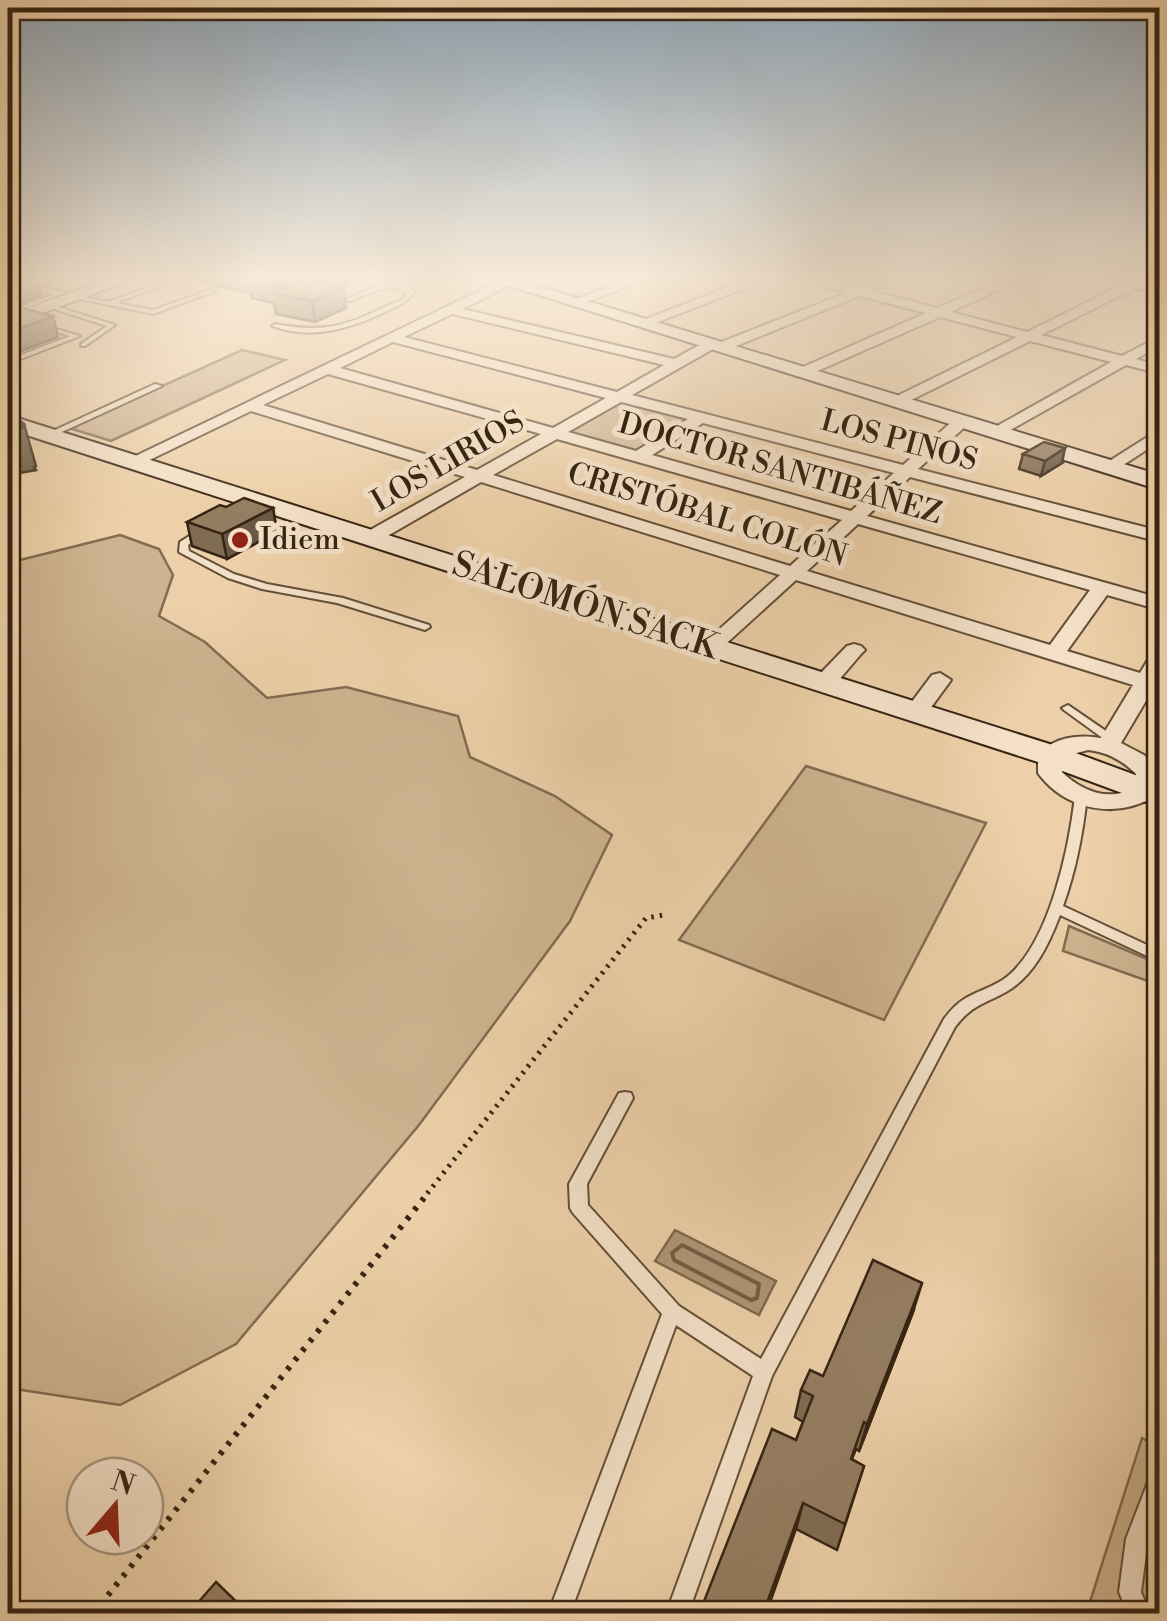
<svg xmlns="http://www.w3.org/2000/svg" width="1167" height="1621" viewBox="0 0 1167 1621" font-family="'Libre Bodoni',serif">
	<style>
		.green { fill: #ceb390; stroke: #826c52; stroke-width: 2.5 }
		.water { fill: #af9676; stroke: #7f684e; stroke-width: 2.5 }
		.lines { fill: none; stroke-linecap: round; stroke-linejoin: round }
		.shore { stroke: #725d44; stroke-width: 4 }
		.lane-casing { stroke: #644f38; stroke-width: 4 }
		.street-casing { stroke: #644f38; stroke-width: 4 }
		.secondary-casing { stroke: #362413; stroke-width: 4 }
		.path-far1 { stroke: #362413; stroke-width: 5; stroke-dasharray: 2.5 6; stroke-linecap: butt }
		.path { stroke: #362413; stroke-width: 6; stroke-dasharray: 4 8; stroke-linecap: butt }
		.lane { fill: #f3e0c7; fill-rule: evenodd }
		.street { fill: #f3e0c7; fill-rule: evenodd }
		.secondary { fill: #f3e0c7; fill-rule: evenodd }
		.wall { fill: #806c53; stroke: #362413; stroke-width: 2.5 }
		.shaded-wall { fill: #685844; stroke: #362413; stroke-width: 2.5 }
		.building { fill: #957d61; stroke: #362413; stroke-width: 2.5 }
		.poi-dot { fill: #8f2418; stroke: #f3e0c7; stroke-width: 4 }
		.labels { text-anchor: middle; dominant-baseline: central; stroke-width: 10; stroke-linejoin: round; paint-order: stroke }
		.far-street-label { font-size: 30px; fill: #362413; stroke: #f3e0c7 }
		.far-poi-label { font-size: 30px; fill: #362413; stroke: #f3e0c7; text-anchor: start }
		.street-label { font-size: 35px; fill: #362413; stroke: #f3e0c7 }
	</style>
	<rect width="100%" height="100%" fill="#edd0a9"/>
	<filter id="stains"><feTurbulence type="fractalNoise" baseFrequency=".002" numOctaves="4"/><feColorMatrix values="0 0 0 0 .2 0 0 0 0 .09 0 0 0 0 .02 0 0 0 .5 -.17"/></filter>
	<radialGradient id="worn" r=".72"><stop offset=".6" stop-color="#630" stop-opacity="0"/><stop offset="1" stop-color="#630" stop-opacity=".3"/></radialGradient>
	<path class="green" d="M 242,350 L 285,360 L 111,441 L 69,428 Z
		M 623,401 L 691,419 L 638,451 L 569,432 Z
		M 120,535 L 159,549 L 173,575 L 159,616 L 205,642 L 267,698 L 346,687 L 458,716 L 470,757 L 555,796 L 612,835 L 570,921 L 419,1125 L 236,1344 L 120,1405 L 8,1388 L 8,563 Z
		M 806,766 L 986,823 L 884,1020 L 679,940 Z
		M 1069,926 L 1159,964 L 1159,985 L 1063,951 Z
		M 1142,1438 L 1159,1448 L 1159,1613 L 1103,1613 L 1089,1605 Z"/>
	<path class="water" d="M 675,1230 L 776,1281 L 759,1315 L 655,1261 Z"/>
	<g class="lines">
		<path class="shore" d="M 682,1245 L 759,1284 L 757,1298 L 751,1300 L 674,1260 L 672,1253 Z"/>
		<g class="lane-casing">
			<path id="lane" d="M 415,280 L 424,280 L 409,287 L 414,292 C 406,304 394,307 381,314 C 346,330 309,340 272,326 L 275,324 C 334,335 351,322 403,299 L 408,292 C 388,282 370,293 351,301 L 347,301 L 347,299 L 379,285 L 404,285 Z
				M 8,281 L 62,291 L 65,293 L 8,315 L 8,311 L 55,294 L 8,285 Z
				M 165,281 L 170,282 L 116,303 L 153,310 L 210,290 L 215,291 L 153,314 L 71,297 L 74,295 L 108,302 Z
				M 48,305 L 52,305 L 115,325 L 85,346 L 81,346 L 81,344 L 107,326 L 48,307 Z
				M 39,324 L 80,336 L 8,364 L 8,360 L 70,336 L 39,326 Z
				M 155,384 L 162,386 L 51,437 L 44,435 Z
				M 202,528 L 207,531 L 188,545 L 189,551 L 234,574 L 267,584 L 343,598 L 429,625 L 430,627 L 425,630 L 337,603 L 262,589 L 228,578 L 179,552 L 180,542 Z
				M 1068,705 L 1116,738 L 1118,740 L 1116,742 L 1108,742 L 1064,710 L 1062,708 Z
				M 1081,792 L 1087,796 C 1083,833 1076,870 1063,906 L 1160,951 L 1160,962 L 1060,915 C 1049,944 1034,976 1006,992 C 984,1004 972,1005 955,1027 L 772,1376 L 688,1614 L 666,1614 L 753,1376 L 676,1325 L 570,1614 L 548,1614 L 662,1314 L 573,1213 L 570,1208 L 569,1184 L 619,1093 L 625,1092 L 631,1093 L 633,1098 L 587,1184 L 588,1205 L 679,1306 L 761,1359 L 944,1019 C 950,1011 957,1003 966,998 C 980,990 996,986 1008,976 C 1050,941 1069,848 1075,796 Z
				M 1160,1466 L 1160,1506 L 1148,1539 L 1141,1592 L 1150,1614 L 1128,1614 L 1119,1592 L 1126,1539 L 1153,1469 Z"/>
		</g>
		<g class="street-casing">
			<path id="street" d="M 502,280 L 519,280 L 463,309 L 674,359 L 705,342 L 716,344 L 846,293 L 806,280 C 823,280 844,289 859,287 C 872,286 880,280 894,280 L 871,291 L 937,308 L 1002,280 L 1019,280 L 951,312 L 1027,332 L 1132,280 L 1140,280 L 1140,286 L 1041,335 L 1122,356 L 1160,336 L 1160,346 L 1136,359 L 1160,366 L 1160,374 L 1126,365 L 996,438 L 988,433 L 990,430 L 1111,362 L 1030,341 L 901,405 L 891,405 L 891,399 L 1017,337 L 940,317 L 806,376 L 796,376 L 796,370 L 926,313 L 859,296 L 724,351 L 713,349 L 632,395 L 903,465 L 955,419 L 967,419 L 967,425 L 918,469 L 1160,531 L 1160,542 L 910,477 L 867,516 L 1160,598 L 1160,610 L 1107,595 L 1067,651 L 1140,673 L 1152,653 L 1160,652 L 1160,677 L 1121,743 L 1144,755 L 1160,772 L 1155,796 C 1116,820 1065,810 1038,773 L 1038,755 C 1053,737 1079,734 1101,738 L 1133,685 L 796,580 L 718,651 L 704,651 L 700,647 L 704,643 L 780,575 L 481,482 L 377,542 L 363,542 L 363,534 L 465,477 L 251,411 L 137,466 L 123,462 ZM 452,314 L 453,314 L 664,365 L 617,392 L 404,337 ZM 393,342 L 606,398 L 553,428 L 340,368 ZM 328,374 L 541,434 L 477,470 L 263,405 ZM 621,402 L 688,419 L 636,451 L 568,432 ZM 703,423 L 894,473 L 851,511 L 652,455 ZM 557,439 L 842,520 L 790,566 L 493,475 ZM 858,524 L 1090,590 L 1050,645 L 807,571 ZM 1088,750 C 1107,752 1122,760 1136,774 L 1134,788 C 1109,802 1081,791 1062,772 L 1062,757 Z
				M 626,280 L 645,280 L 576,306 L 566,303 Z
				M 747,280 L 766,280 L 645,327 L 633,324 Z
				M 1160,429 L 1160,441 L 1114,471 L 1100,467 Z
				M 854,644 L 861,646 L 865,650 L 861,654 L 832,688 L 816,688 L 813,683 L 816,678 L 847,646 Z
				M 940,673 L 951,680 L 924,717 L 908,717 L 905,712 L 908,707 L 932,675 Z"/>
		</g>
		<g class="secondary-casing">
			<path id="secondary" d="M 106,280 L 131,280 L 8,326 L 8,315 Z
				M 491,280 L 518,280 L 1160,475 L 1160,490 Z
				M 1114,280 L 1160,284 L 1160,294 L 1116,284 Z
				M 8,415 L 1062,748 L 1160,784 L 1160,807 L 1038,762 L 8,429 Z"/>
		</g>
		<path class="path-far1" d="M 422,1200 L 646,918 L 664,915"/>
		<path class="path" d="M 93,1614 L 424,1198"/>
		<use href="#lane" class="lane"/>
		<use href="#street" class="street"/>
		<use href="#secondary" class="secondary"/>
	</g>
	<path class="wall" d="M 191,280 L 353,280 L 339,287 L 346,308 L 315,322 L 276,314 L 274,303 L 252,298 L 251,293 Z
		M 1023,454 L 1062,463 L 1041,476 L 1019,469 Z
		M 226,507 L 273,508 L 277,532 L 227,559 L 192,546 L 187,522 Z
		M 913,1312 L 859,1451 L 856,1449 L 852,1459 L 864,1466 L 837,1550 L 796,1529 L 796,1440 L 803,1422 L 795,1417 L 801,1390 L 823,1376 Z"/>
	<path class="shaded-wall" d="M 24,280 L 37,280 L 41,295 L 8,309 L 8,287 Z
		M 305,280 L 353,280 L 308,300 Z
		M 344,287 L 346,308 L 315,322 L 312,301 Z
		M 53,316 L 58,337 L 8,356 L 8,333 Z
		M 24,424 L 36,466 L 34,467 L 36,470 L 8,475 L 8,430 Z
		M 1065,448 L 1062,463 L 1041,476 L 1045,461 Z
		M 273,508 L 277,532 L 227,559 L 222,534 Z
		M 922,1283 L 913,1312 L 859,1451 L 867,1424 Z
		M 803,1503 L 796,1529 L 766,1614 L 763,1614 Z"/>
	<path class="building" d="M 8,280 L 24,280 L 8,287 Z
		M 261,280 L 307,280 L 344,287 L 312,301 L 273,293 L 290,286 Z
		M 14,306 L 53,316 L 8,333 L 8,307 Z
		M 8,411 L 24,424 L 20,425 L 23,428 L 8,430 Z
		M 1044,442 L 1065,448 L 1045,461 L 1023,454 Z
		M 244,498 L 273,508 L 222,534 L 187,522 L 220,505 L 226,507 Z
		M 873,1260 L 922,1283 L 867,1424 L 864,1422 L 851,1459 L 864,1466 L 845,1524 L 803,1503 L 763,1614 L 699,1614 L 772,1429 L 796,1440 L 813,1396 L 801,1390 L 810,1370 L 823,1376 Z
		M 216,1582 L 249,1614 L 188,1614 Z"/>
	<linearGradient id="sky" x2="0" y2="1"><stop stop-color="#91a8ba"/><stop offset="0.55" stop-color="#f7ead8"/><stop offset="1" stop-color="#f7ead8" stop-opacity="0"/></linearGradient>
	<rect width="1167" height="507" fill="url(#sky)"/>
	<circle class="poi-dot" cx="240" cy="540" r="10"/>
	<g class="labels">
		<g class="far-street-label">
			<text transform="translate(899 441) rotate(15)">LOS PINOS</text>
			<text transform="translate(448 462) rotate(-30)">LOS LIRIOS</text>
			<text transform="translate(780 469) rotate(16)">DOCTOR SANTIBÁÑEZ</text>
			<text transform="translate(707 515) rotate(17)">CRISTÓBAL COLÓN</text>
		</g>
		<g class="far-poi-label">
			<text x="260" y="540">Idiem</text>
		</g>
		<g class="street-label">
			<text transform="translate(585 606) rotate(18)">SALOMÓN SACK</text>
		</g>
	</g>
	<rect width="1167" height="1621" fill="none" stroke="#edd0a9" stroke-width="40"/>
	<rect x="10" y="10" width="1147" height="1601" fill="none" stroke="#362413" stroke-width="5"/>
	<rect x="20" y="20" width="1127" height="1581" fill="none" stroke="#362413" stroke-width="2.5"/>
	<g transform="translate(115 1506) rotate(19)"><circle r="48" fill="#f3e0c7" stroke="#a7957f" stroke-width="2.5"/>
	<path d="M0-8L18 38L0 25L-18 38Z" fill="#8f2418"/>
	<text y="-15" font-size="28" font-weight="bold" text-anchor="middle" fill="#362413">N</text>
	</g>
	<rect width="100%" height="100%" filter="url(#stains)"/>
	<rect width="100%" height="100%" fill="url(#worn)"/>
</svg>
